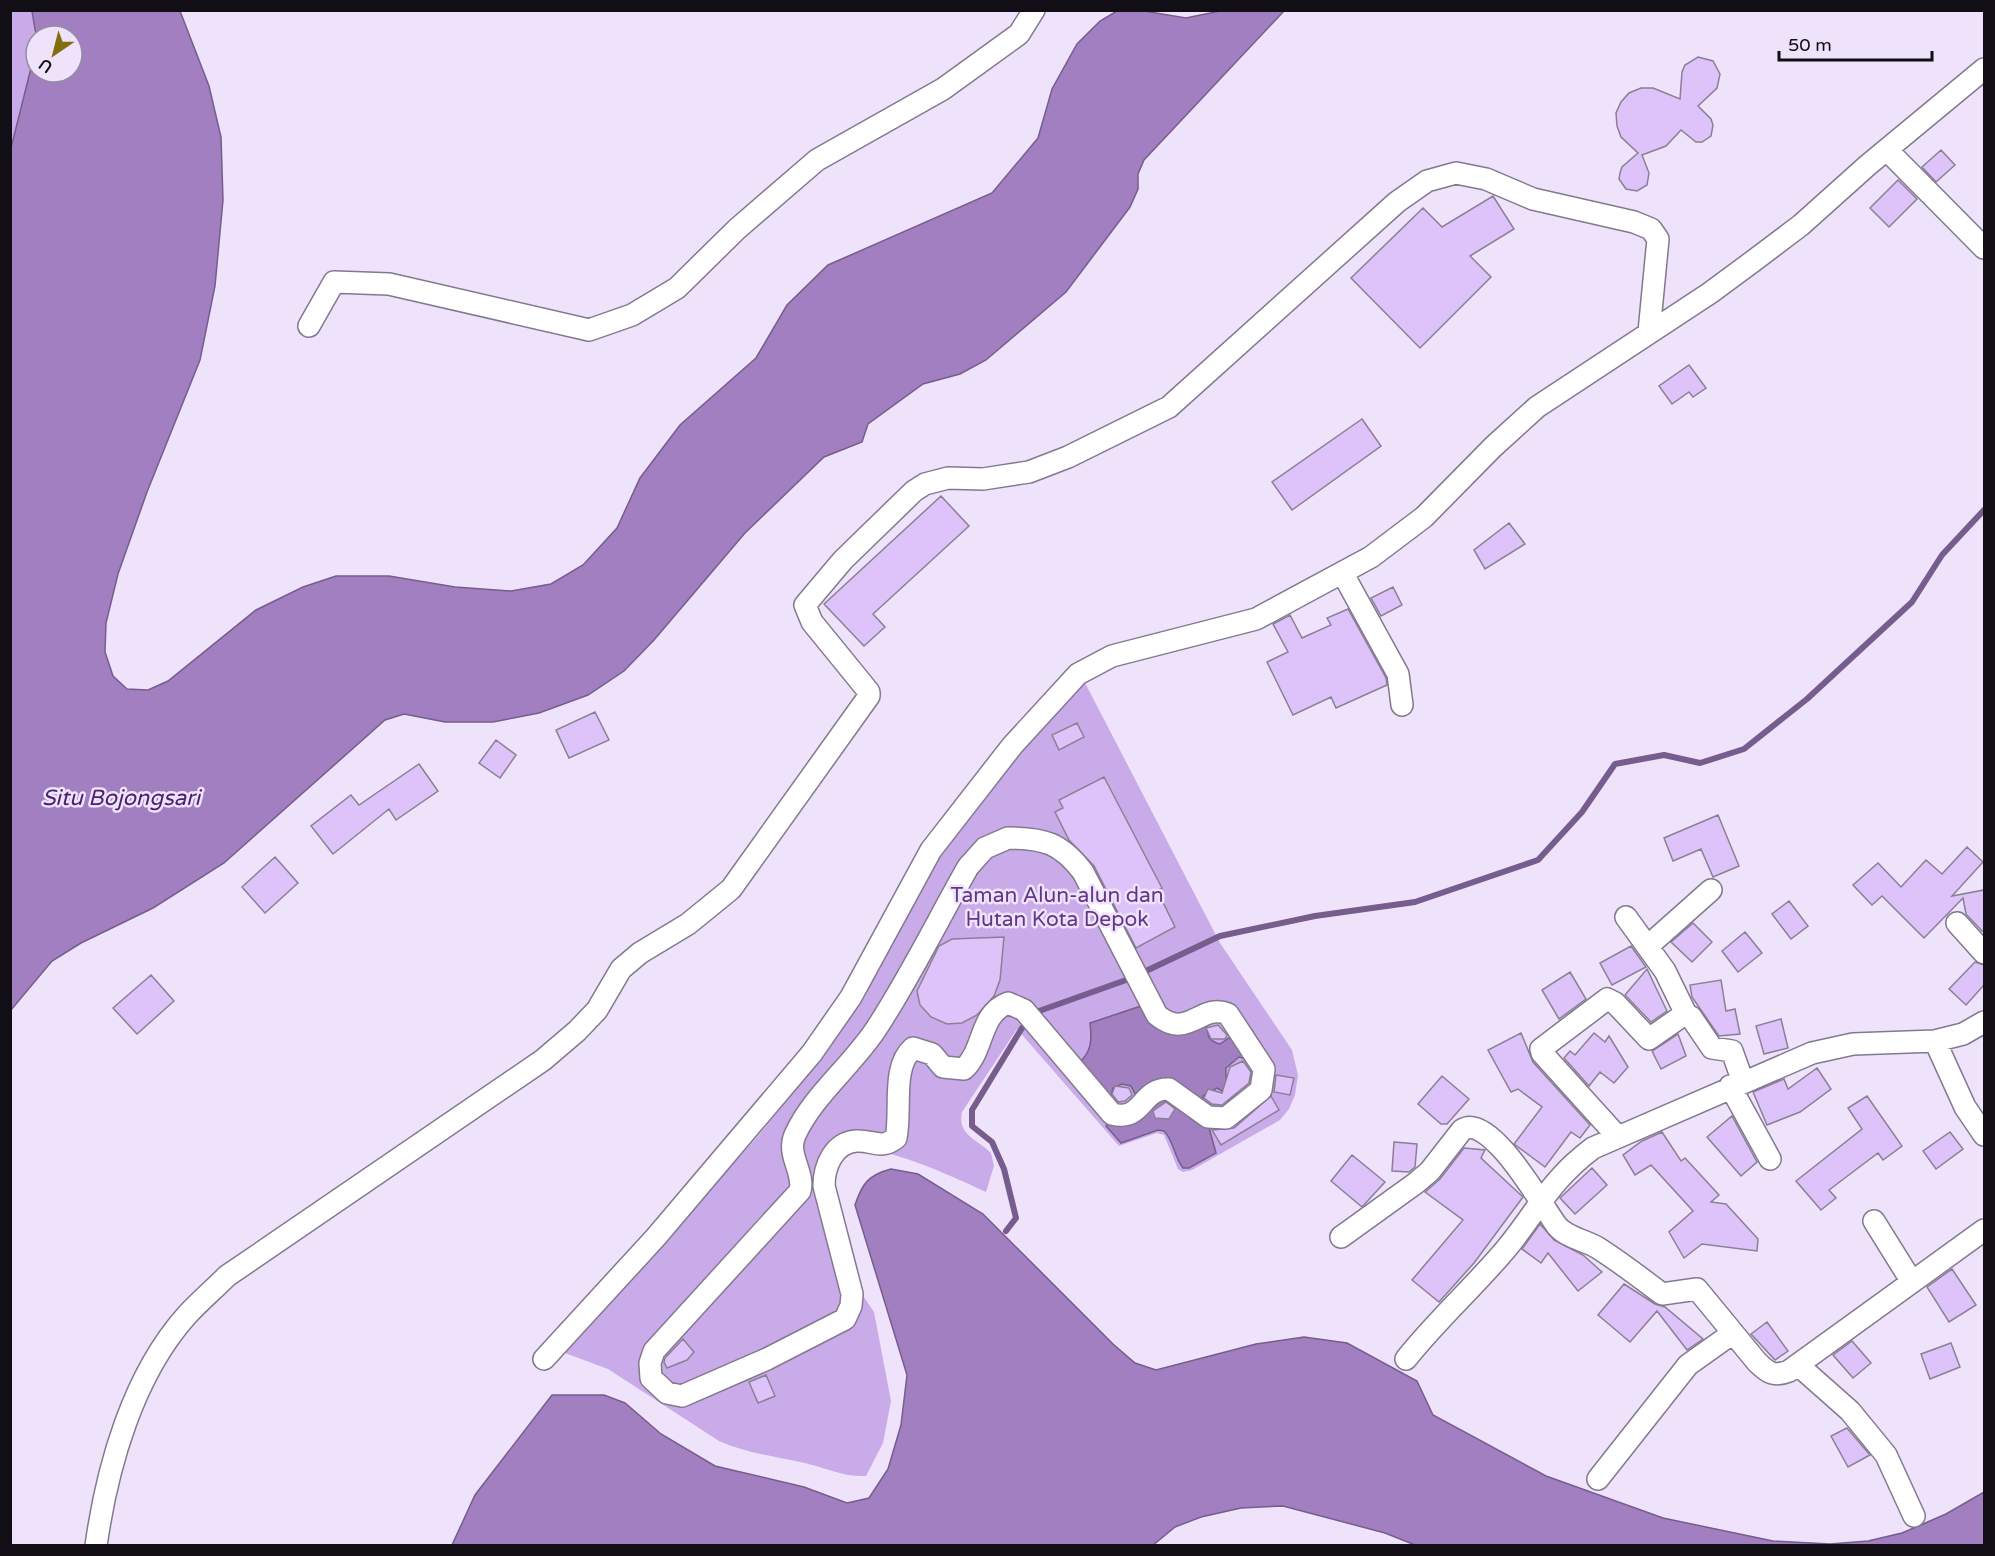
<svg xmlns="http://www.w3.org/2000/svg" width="1995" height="1556" viewBox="0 0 1995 1556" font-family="'Varela Round',sans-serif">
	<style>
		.green { fill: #caabea }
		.water { fill: #a17fc0; stroke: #765d8d; stroke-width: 1.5 }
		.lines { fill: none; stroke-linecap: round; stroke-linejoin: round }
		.stream { stroke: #765d8d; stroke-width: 6 }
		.building { fill: #dec2fa; stroke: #8a8094; stroke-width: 1.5 }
		.minor-casing { stroke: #83798e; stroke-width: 24 }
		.minor { stroke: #fff; stroke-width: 21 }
		.labels { text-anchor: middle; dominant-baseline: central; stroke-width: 5; stroke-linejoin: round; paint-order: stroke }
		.park-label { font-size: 21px; fill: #633787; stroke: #eee3fa }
		.water-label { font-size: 22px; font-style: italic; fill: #4d206f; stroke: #eee3fa }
	</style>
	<rect width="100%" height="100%" fill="#eee3fa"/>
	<path class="green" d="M 11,11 L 32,11 L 36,48 L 12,143 Z
		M 1083,679 L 1220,943 L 1292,1050 L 1298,1075 L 1295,1095 L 1289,1109 L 1280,1120 L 1192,1170 L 1183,1172 L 1178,1169 L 1164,1135 L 1157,1133 L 1119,1146 L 1017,1029 L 962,1112 C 957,1135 977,1139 991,1153 L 994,1166 L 986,1192 C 958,1179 883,1144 854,1150 C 850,1151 845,1154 841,1156 L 831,1181 L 859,1290 L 874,1312 L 891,1401 L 883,1443 L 866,1476 C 848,1477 833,1471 816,1466 C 784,1457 750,1455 719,1441 L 608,1369 L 565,1353 L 760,1134 L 865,997 L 901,918 L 939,852 L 998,770 Z"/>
	<path class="water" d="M 32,11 L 180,11 L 209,86 L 221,137 L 223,200 L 215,286 L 200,360 L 147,492 L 118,574 L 106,623 L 105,652 L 113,676 L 127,689 L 148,690 L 168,681 L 256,610 L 303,587 L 336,576 L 389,576 L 455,587 L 511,591 L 551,584 L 583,565 L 617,528 L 640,478 L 680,425 L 756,358 L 787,305 L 828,265 L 992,193 L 1038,138 L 1052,89 L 1077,44 L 1100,21 L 1117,11 L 1144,11 L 1186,18 L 1220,11 L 1284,11 L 1144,160 L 1138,174 L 1138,189 L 1130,207 L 1066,292 L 986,360 L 960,374 L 923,384 L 868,424 L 862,442 L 824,457 L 745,533 L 654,640 L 624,671 L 588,695 L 539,713 L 493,722 L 445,722 L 404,714 L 385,720 L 224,863 L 153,908 L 81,943 L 52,961 L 11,1010 L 11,148 L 36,48 L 36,72 L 72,72 L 72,36 L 36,36 Z
		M 1144,1005 C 1166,1036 1169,1041 1207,1025 C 1207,1037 1209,1041 1220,1044 L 1230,1037 L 1230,1028 L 1253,1061 L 1239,1057 L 1226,1068 C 1225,1083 1228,1092 1244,1097 L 1229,1108 L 1226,1093 L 1217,1088 L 1203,1096 L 1203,1106 L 1216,1153 L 1189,1168 L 1183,1168 C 1174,1157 1174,1141 1164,1131 L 1158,1130 L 1121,1143 L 1106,1126 L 1110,1121 L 1144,1113 L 1131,1086 L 1122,1084 L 1113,1088 L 1110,1101 L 1077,1065 C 1092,1052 1092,1041 1090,1023 Z
		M 891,1169 L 918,1174 L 983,1214 L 1113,1344 L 1135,1363 L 1156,1370 L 1256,1344 L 1304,1337 L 1347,1343 L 1417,1381 L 1433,1415 L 1546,1476 L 1663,1518 L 1773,1541 L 1830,1544 L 1868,1541 L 1902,1533 L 1946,1514 L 1984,1492 L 1984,1545 L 1415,1545 L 1385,1533 L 1283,1506 L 1241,1508 L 1201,1517 L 1175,1527 L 1152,1546 L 452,1545 L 475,1495 L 552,1395 L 604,1395 L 625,1403 L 661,1434 L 715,1466 L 804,1487 L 847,1503 L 869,1498 L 888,1469 L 901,1425 L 907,1375 L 855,1205 C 862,1184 868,1175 891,1169 Z"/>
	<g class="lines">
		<path class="stream" d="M 1006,1231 L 1016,1218 L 1004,1169 L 992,1142 L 972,1126 L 972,1110 L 1022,1028 L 1039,1011 L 1129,979 L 1220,936 L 1315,916 L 1415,902 L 1538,860 L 1582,812 L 1615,764 L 1664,755 L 1700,763 L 1744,749 L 1807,699 L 1912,602 L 1942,555 L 1984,510"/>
	</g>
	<path class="building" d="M 1698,57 L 1713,61 L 1720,74 L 1717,88 L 1698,106 L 1711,119 L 1713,125 L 1711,136 L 1702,142 L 1696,142 L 1681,130 L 1666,146 L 1642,155 L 1649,173 L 1647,185 L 1637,191 L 1626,189 L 1619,179 L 1620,173 L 1622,167 L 1638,153 L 1621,137 L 1617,126 L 1616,113 L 1621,102 L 1629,93 L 1641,88 L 1653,88 L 1680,99 L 1682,72 L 1685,65 Z
		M 1941,150 L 1955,165 L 1936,182 L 1922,167 Z
		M 1898,180 L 1917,199 L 1889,227 L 1870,208 Z
		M 1493,196 L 1514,229 L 1470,256 L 1491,277 L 1420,348 L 1351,278 L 1423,208 L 1442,227 Z
		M 1689,365 L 1706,388 L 1693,397 L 1689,392 L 1672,404 L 1659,386 Z
		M 1362,419 L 1381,446 L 1292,510 L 1272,482 Z
		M 941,496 L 969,526 L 873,614 L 885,627 L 864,646 L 824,604 Z
		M 1509,523 L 1525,544 L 1485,569 L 1474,550 Z
		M 1393,587 L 1402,605 L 1381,616 L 1371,598 Z
		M 1348,609 L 1386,678 L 1387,685 L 1336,708 L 1331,697 L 1293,715 L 1267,662 L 1288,652 L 1273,624 L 1290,615 L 1302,638 L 1331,625 L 1327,618 Z
		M 595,712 L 609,740 L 569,758 L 556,730 Z
		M 1077,723 L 1084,737 L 1059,750 L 1052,735 Z
		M 496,740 L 516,755 L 500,778 L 479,763 Z
		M 419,764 L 438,791 L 396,820 L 389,809 L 333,854 L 311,826 L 351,795 L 359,805 Z
		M 1104,777 L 1162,888 L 1157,890 L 1175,927 L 1136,948 L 1094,866 L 1069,840 L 1055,812 L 1063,808 L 1059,800 Z
		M 1718,815 L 1739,866 L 1713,877 L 1701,849 L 1673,861 L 1664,838 Z
		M 1967,847 L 1983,862 L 1952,896 L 1984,890 L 1984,931 L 1982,931 L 1966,914 L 1963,898 L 1924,938 L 1882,896 L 1872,905 L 1853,885 L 1878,863 L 1901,887 L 1926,860 L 1942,874 Z
		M 275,857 L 298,883 L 265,913 L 242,887 Z
		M 1789,901 L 1808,926 L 1791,939 L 1772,914 Z
		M 1693,923 L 1712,942 L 1692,962 L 1671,942 Z
		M 1745,932 L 1762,953 L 1738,972 L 1722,951 Z
		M 1004,937 L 1000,980 L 994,996 L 977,1015 L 962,1023 L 947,1024 L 931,1017 L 920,1005 L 917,991 L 939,946 L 952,939 Z
		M 1631,946 L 1646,967 L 1612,985 L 1600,963 Z
		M 1975,962 L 1984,965 L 1984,985 L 1966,1005 L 1949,989 Z
		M 1647,969 L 1667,1011 L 1651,1022 L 1625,995 Z
		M 1570,972 L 1586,999 L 1559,1019 L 1542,990 Z
		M 151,975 L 174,1001 L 137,1034 L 113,1008 Z
		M 1721,980 L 1726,1011 L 1735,1009 L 1740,1034 L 1719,1036 L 1692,997 L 1690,985 Z
		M 1781,1019 L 1788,1048 L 1764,1054 L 1756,1026 Z
		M 1218,1025 L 1227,1035 L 1225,1039 L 1211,1039 L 1206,1028 Z
		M 1521,1033 L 1533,1062 L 1590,1125 L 1580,1138 L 1571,1132 L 1545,1167 L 1514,1144 L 1542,1107 L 1518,1089 L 1511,1092 L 1488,1050 Z
		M 1594,1033 L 1605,1042 L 1609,1036 L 1628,1067 L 1614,1083 L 1600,1072 L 1589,1086 L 1564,1058 L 1570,1051 L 1575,1055 Z
		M 1678,1034 L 1686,1056 L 1661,1069 L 1652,1051 Z
		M 1243,1061 L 1251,1072 L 1249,1083 L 1222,1105 L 1212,1104 L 1204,1098 L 1208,1089 L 1222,1093 L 1230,1067 Z
		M 1817,1068 L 1831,1089 L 1800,1112 L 1767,1125 L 1753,1092 L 1784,1079 L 1788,1089 Z
		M 1276,1075 L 1294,1078 L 1290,1095 L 1274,1092 Z
		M 1442,1076 L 1469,1099 L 1447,1124 L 1441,1124 L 1418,1104 Z
		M 1115,1086 L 1129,1088 L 1132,1095 L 1125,1101 L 1118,1102 L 1112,1094 Z
		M 1271,1096 L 1279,1110 L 1221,1145 L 1212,1130 L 1234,1128 Z
		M 1867,1096 L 1902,1146 L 1883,1160 L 1878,1153 L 1829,1190 L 1836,1198 L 1821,1210 L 1796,1181 L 1862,1129 L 1848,1108 Z
		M 1166,1102 L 1175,1109 L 1169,1119 L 1155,1118 L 1153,1111 Z
		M 1732,1116 L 1757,1162 L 1741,1176 L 1707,1137 Z
		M 1662,1132 L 1681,1161 L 1685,1158 L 1719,1195 L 1711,1202 L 1726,1204 L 1758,1239 L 1757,1251 L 1702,1244 L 1684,1258 L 1669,1232 L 1693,1211 L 1651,1165 L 1635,1175 L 1623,1155 L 1642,1141 Z
		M 1950,1132 L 1963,1149 L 1936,1169 L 1923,1151 Z
		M 1394,1142 L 1417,1144 L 1415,1167 L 1409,1172 L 1392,1171 Z
		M 1464,1148 L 1485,1150 L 1481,1158 L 1523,1197 L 1474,1263 L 1439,1302 L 1412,1280 L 1463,1220 L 1425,1192 L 1440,1179 Z
		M 1352,1155 L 1385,1182 L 1362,1207 L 1331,1181 Z
		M 1592,1168 L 1607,1185 L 1575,1214 L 1560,1198 Z
		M 1540,1224 L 1554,1240 L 1583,1255 L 1602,1272 L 1578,1291 L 1548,1253 L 1541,1263 L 1522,1249 Z
		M 1952,1269 L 1976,1305 L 1949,1322 L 1927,1287 Z
		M 1624,1284 L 1655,1304 L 1665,1307 L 1703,1339 L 1687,1350 L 1657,1311 L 1630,1342 L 1598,1315 Z
		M 1767,1322 L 1788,1351 L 1775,1360 L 1751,1334 Z
		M 683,1339 L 694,1352 L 687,1360 L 667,1368 L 664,1362 L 665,1358 Z
		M 1852,1341 L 1871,1363 L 1853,1378 L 1833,1355 Z
		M 1951,1343 L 1960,1367 L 1930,1379 L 1921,1354 Z
		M 766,1375 L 775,1396 L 758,1403 L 749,1382 Z
		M 1847,1428 L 1870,1455 L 1848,1467 L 1831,1436 Z"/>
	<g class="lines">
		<g class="minor-casing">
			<path id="minor" d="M 1887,150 L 1984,248
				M 309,326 L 334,282 L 389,284 L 589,330 L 632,315 L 677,288 L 737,229 L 817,160 L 943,89 L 1019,34 L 1034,10
				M 1343,574 L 1398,674 L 1402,705
				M 1008,838 C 1044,838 1061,843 1083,872 L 1157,1015 C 1188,1041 1201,1002 1228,1014 L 1264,1069 L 1261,1090 L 1226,1118 L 1208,1117 L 1169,1089 C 1140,1088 1144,1122 1112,1114 L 1024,1010 L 1008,1003 C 979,1014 985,1049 964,1069 L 943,1067 L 932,1054 L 913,1048 C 891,1067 902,1110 896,1138 C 881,1150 873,1140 856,1141 C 833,1143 824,1167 824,1186 L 852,1294 L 851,1306 L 845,1319 L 767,1359 L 682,1396 L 667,1393 L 651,1378 L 650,1363 L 654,1351 L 800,1191 C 805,1172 786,1155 795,1135 C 813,1095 855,1063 878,1026 C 911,975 938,920 968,867 L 985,848 Z
				M 1626,917 L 1665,971 L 1687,1016
				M 1957,923 L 1984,953
				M 1648,946 L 1711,890
				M 1935,1041 L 1965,1107 L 1984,1135
				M 1730,1086 L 1770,1159
				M 1617,1136 L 1542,1053 L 1541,1049 L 1607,999 L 1615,1003 L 1649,1039 L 1682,1016 L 1691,1017 L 1712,1048 L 1732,1051 L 1743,1082
				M 1874,1221 L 1912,1282
				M 1341,1237 L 1416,1183 L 1430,1171 L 1462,1130 C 1490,1111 1544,1209 1557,1226 C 1567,1238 1585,1240 1598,1248 C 1620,1262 1641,1278 1662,1294 L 1697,1289 L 1757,1362 C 1768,1373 1774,1377 1789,1371 L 1984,1230
				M 544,1359 L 656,1237 L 812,1053 L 851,997 L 931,850 L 1012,746 L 1078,674 L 1112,656 L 1256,619 L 1371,557 L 1424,517 L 1493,447 L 1537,407 L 1710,293 L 1756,259 L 1801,225 L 1868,165 L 1984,69
				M 1406,1359 C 1437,1320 1474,1287 1506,1249 C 1538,1210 1550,1180 1593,1148 L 1812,1053 L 1853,1044 L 1935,1041 L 1963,1034 L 1984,1022
				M 1798,1365 L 1850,1411 L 1886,1455 L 1914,1516
				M 1598,1479 L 1688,1365 L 1733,1333
				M 96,1546 C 107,1467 133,1375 187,1315 C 200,1301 214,1289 227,1276 L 543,1060 L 577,1031 L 597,1010 L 621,969 L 640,953 L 688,924 L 731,889 L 869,696 L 869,692 L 812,622 L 805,605 L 843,560 L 914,491 L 925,484 L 948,478 L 983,479 L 1029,472 L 1068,457 L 1169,407 L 1397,202 L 1427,181 L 1456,173 L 1486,179 L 1533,199 L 1634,222 L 1651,229 L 1658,239 L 1649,332"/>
		</g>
		<use href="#minor" class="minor"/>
	</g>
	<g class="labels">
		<g class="park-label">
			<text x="1057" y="895">Taman Alun-alun dan<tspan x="1057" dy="24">Hutan Kota Depok</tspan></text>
		</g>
		<g class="water-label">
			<text x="121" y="798">Situ Bojongsari</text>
		</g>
	</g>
	<rect width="1995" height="1556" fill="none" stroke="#110e15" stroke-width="24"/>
	<g transform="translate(54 54) rotate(215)"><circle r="28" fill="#eee3fa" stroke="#968e9e" stroke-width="1.5"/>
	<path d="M0-4.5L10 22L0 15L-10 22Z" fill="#816f0d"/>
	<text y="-9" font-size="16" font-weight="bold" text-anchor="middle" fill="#110e15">U</text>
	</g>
	<path d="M1779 51v9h153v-9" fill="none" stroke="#110e15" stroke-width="3"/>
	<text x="1788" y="51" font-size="18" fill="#110e15" stroke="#eee3fa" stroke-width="4.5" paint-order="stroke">50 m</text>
</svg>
